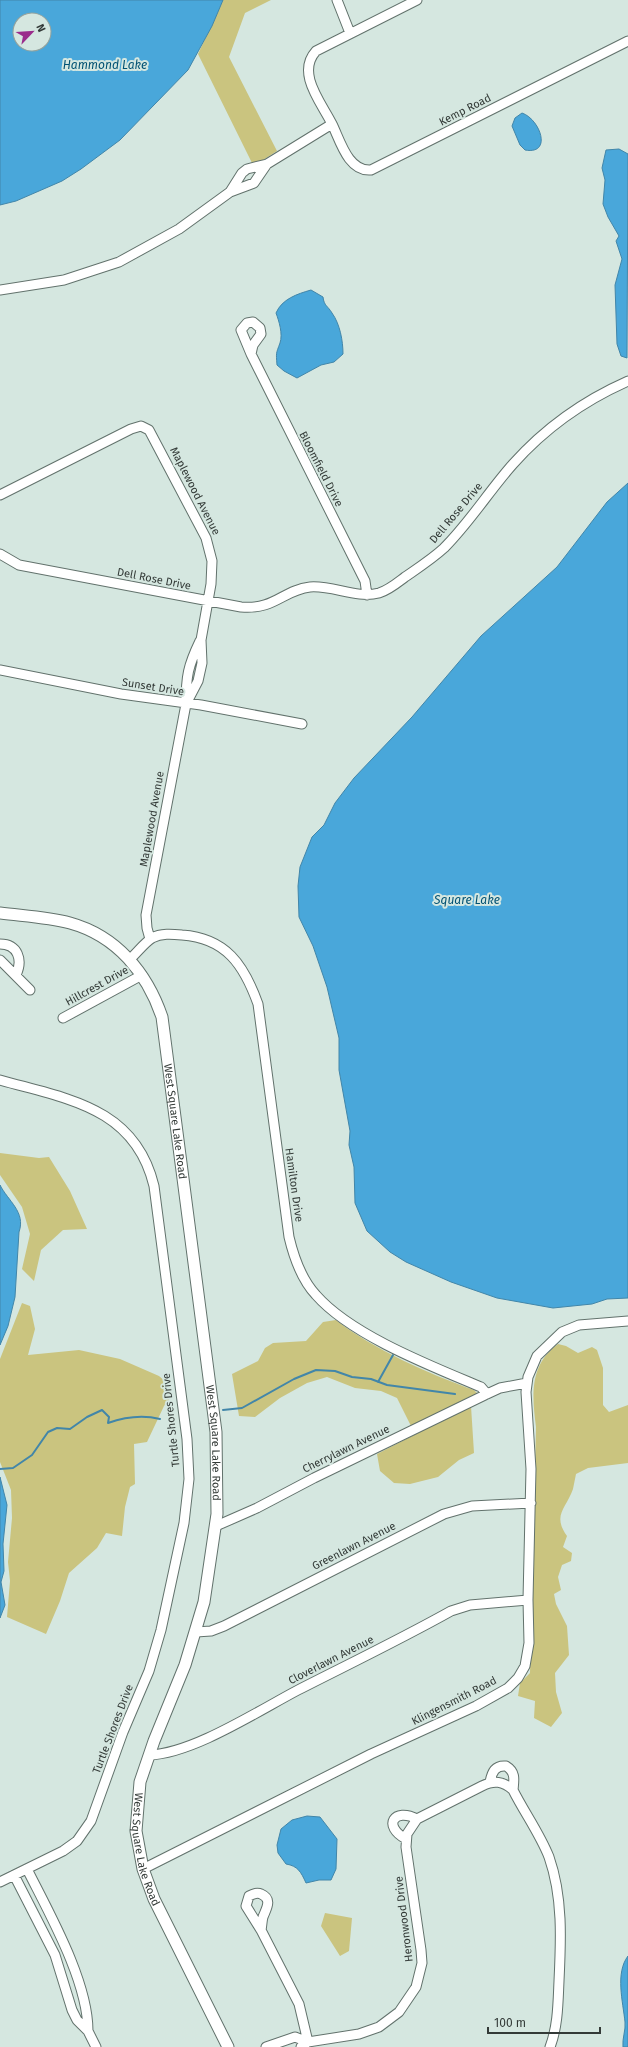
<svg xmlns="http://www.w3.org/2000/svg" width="628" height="2047" viewBox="0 0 628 2047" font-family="'Fira Sans',sans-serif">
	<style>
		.green { fill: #cac47f }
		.water { fill: #49a7da; stroke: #4286a9; fill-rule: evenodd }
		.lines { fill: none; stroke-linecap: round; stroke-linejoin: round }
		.stream { stroke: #4286a9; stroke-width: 2 }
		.minor-casing { stroke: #62726c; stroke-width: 11 }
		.tertiary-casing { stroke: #62726c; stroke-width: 13 }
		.minor { stroke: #fff; stroke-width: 9 }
		.tertiary { stroke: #fff; stroke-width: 11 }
		.labels { text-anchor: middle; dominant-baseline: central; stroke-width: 4; stroke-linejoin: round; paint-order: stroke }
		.street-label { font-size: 11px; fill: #333a37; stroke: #d5e7e0 }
		.water-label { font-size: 12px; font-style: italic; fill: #005173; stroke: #d5e7e0 }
	</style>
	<rect width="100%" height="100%" fill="#d5e7e0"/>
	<path class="green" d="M 223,0 L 271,0 L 245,13 L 229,57 L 277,151 L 263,160 L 252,163 L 198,54 Z
		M 0,1153 L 39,1158 L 49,1157 L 70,1191 L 87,1229 L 63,1230 L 41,1250 L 34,1281 L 22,1269 L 30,1234 L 22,1207 L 0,1175 Z
		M 22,1303 L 30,1306 L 35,1329 L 28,1355 L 79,1350 L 120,1359 L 159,1376 L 167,1383 L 171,1397 L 164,1406 L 147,1442 L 134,1444 L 135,1484 L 130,1487 L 125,1507 L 122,1536 L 106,1533 L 97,1548 L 69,1573 L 60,1601 L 46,1634 L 7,1617 L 10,1581 L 8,1562 L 12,1518 L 11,1490 L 0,1462 L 0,1359 Z
		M 336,1320 C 373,1349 429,1374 474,1390 L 477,1393 L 475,1397 L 411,1426 L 397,1398 L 381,1391 L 355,1388 L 327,1377 L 307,1383 L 280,1398 L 255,1417 L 239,1416 L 232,1374 L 258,1361 L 265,1348 L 273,1343 L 306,1341 L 323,1322 Z
		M 558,1344 L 566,1346 L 578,1353 L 592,1347 L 597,1350 L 603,1368 L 603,1405 L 609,1412 L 628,1405 L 628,1463 L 588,1468 L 576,1474 C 575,1479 574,1484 573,1489 C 566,1509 552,1515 567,1536 L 563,1547 L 572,1553 L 571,1561 L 562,1565 L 558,1577 L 561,1590 L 554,1594 L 556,1604 L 567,1626 L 569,1655 L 555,1673 L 556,1692 L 562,1713 L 551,1727 L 534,1718 L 535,1701 L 518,1696 L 520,1683 L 530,1673 L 536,1427 C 532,1396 529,1365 558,1344 Z
		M 471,1406 L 474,1453 L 459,1460 L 438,1477 L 410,1484 L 394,1483 L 380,1471 L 377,1454 Z
		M 325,1913 L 352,1918 L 349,1951 L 340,1956 L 321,1926 Z"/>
	<path class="water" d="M 0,0 L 223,0 L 212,26 L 188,70 L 120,140 L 81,169 L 62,181 L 16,201 L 0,205 ZM 20,20 L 44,20 L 44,44 L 20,44 Z
		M 522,113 C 540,119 553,155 525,150 L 520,145 L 512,126 L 515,118 Z
		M 619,149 L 628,154 L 627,358 L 621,356 L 617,344 L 615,285 L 622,259 L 616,241 L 619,236 L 608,217 L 603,204 L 605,180 L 602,168 L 606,150 Z
		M 311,290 L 323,297 C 324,306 328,306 332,313 C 340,324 343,341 343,354 L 334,362 L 321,365 L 297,378 L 284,371 L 277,365 C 276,352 276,354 280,343 C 283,334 279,321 276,313 C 282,299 297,294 311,290 Z
		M 628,483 L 628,1298 L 607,1299 L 592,1304 L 553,1308 L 497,1298 L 451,1282 L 406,1262 L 390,1252 L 367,1231 L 355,1203 L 354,1167 L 349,1145 L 350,1131 L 339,1070 L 339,1038 L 327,987 L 313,946 L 299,917 L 298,886 L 300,867 L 312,837 L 324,825 L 335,803 L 354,778 L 412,717 L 481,636 L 557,567 L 607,502 Z
		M 0,1185 C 8,1201 26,1212 19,1232 L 15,1297 L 8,1326 L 0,1345 Z
		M 0,1477 L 7,1505 L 3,1544 L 4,1571 L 1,1582 L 5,1605 L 0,1618 Z
		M 307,1816 L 320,1817 L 337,1839 L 336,1869 L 331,1880 L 319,1880 L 306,1883 C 301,1872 298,1866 286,1864 L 278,1853 L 277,1845 L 281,1829 L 292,1820 Z
		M 628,1956 L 628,2047 L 623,2047 C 622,2038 626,2030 625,2022 C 623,2002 615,1973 628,1956 Z"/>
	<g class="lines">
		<path class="stream" d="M 378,1382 L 393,1355
			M 223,1410 L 242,1408 L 294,1379 L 316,1370 L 335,1371 L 352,1377 L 371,1379 L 387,1385 L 455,1394
			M 0,1469 L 13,1468 L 32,1455 L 48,1432 L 57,1428 L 70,1429 L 87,1417 L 102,1410 L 109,1417 L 108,1423 C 125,1417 143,1415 160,1419"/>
		<g class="minor-casing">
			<path id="minor" d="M 337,0 L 350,33
				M 332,124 C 340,140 348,172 371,170 L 628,41
				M 230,192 L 242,173 L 247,169 L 267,164 L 332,124 C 321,102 296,73 316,51 L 417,0
				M 0,290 L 64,280 L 119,262 L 179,229 L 230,192 L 254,183 L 267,164
				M 251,354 L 241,330 L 247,323 L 253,322 L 260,328 L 261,334 L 253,345 L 251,354 L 365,581 L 367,595
				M 0,495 L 131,429 L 141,426 L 149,430 L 206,538 L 212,561 L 211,584 L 201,640 L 202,663 L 198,681 L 186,704
				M 0,554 L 19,565 L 241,607 C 275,610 283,590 310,587 C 333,585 356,599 379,593 C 389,590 397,583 405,577 C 418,568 432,559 444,548 C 470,522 489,491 513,464 C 545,428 585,400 628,381
				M 0,670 L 121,694 L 201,705 L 302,724
				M 150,939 L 147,928 L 146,915 L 186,704 C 186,676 188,666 200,641
				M 0,944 C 18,944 23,960 16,975
				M 130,959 C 137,953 144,943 152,938 C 161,933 172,934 182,935 C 226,938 244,965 258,1004 L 289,1237 C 294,1258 301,1279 316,1295 C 351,1335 431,1366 481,1387 L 487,1394
				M 0,960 L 30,990
				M 63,1018 L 142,975
				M 0,1080 C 67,1099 135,1107 154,1186 L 187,1439 L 189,1479 L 184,1523 L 161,1630 L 149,1671 L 123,1732 L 91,1821 L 77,1841 L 63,1851 L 0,1882
				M 216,1526 L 257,1508 L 314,1478 L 487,1394 L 500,1388 L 527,1383
				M 196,1632 L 211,1631 L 224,1626 L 444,1514 L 472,1506 L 531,1503
				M 149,1755 C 192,1754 258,1711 298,1690 C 349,1664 401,1639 451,1611 L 470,1605 L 528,1600
				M 490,1782 C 492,1772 495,1765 506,1766 C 516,1772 514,1780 513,1790
				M 406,1839 C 382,1826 394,1807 417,1819
				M 27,1869 C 49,1913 88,1981 88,2031
				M 143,1869 L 371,1754 L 476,1706 L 508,1688 L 518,1678 L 525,1666 L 529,1643 L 528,1600 L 531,1469 L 526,1392 L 528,1377 L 537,1356 L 562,1332 L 579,1325 L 628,1321
				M 14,1875 L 55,1955 L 72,2010 L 77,2020 L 88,2031 L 96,2047
				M 261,1930 L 246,1906 L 249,1896 C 253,1894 257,1892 261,1894 C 273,1899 266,1909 263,1917 C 262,1920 262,1925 261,1930 L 299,2004 L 308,2042
				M 266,2047 L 295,2037 L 308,2042
				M 301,2047 L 308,2042 L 359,2034 L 379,2027 L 399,2012 L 416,1987 L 422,1963 L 421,1950 L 406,1847 L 407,1834 L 417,1819 L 482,1786 C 494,1780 503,1781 513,1790 C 524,1812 540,1834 549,1857 C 563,1897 561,1940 559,1981 C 558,2003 558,2026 550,2047"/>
		</g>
		<g class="tertiary-casing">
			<g id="tertiary">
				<path id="s1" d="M 0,913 C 23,916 47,917 70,923 C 117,936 147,973 162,1017 L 216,1432 L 217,1514 L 204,1602 L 185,1665 L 154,1741 L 140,1782 L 136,1831 L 143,1869 L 154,1899 L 228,2047"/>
			</g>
		</g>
		<use href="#minor" class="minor"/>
		<use href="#tertiary" class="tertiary"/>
	</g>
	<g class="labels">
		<g class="street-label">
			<text transform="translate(465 110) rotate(-27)">Kemp Road</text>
			<text transform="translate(321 469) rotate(63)">Bloomfield Drive</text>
			<text transform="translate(195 491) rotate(63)">Maplewood Avenue</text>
			<text transform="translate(456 513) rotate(-50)">Dell Rose Drive</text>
			<text transform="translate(154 579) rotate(11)">Dell Rose Drive</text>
			<text transform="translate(153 687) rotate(9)">Sunset Drive</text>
			<text transform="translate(152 819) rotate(-80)">Maplewood Avenue</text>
			<text transform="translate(97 986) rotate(-29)">Hillcrest Drive</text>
			<text stroke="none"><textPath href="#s1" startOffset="313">West Square Lake Road</textPath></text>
			<text transform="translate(294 1185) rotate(82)">Hamilton Drive</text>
			<text transform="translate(171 1420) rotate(-96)">Turtle Shores Drive</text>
			<text stroke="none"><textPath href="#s1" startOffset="637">West Square Lake Road</textPath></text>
			<text transform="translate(346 1449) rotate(-26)">Cherrylawn Avenue</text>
			<text transform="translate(354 1546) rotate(-27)">Greenlawn Avenue</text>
			<text transform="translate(331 1660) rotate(-27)">Cloverlawn Avenue</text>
			<text transform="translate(454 1701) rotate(-27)">Klingensmith Road</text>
			<text transform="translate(113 1729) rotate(-69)">Turtle Shores Drive</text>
			<text stroke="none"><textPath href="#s1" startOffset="1057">West Square Lake Road</textPath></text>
			<text transform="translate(404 1919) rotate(-97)">Heronwood Drive</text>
		</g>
		<g class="water-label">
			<text x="105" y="65">Hammond Lake</text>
			<text x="467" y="900">Square Lake</text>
		</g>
	</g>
	<g transform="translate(32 32) rotate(65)"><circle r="19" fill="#d5e7e0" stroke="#94a29c"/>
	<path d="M0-3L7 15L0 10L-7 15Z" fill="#9a2c8b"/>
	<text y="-6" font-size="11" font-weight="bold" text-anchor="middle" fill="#333a37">N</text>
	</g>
	<path d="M488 2027v6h112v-6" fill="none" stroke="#333a37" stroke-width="2"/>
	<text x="494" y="2027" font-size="12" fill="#333a37" stroke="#d5e7e0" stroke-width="3" paint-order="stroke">100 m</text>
</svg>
